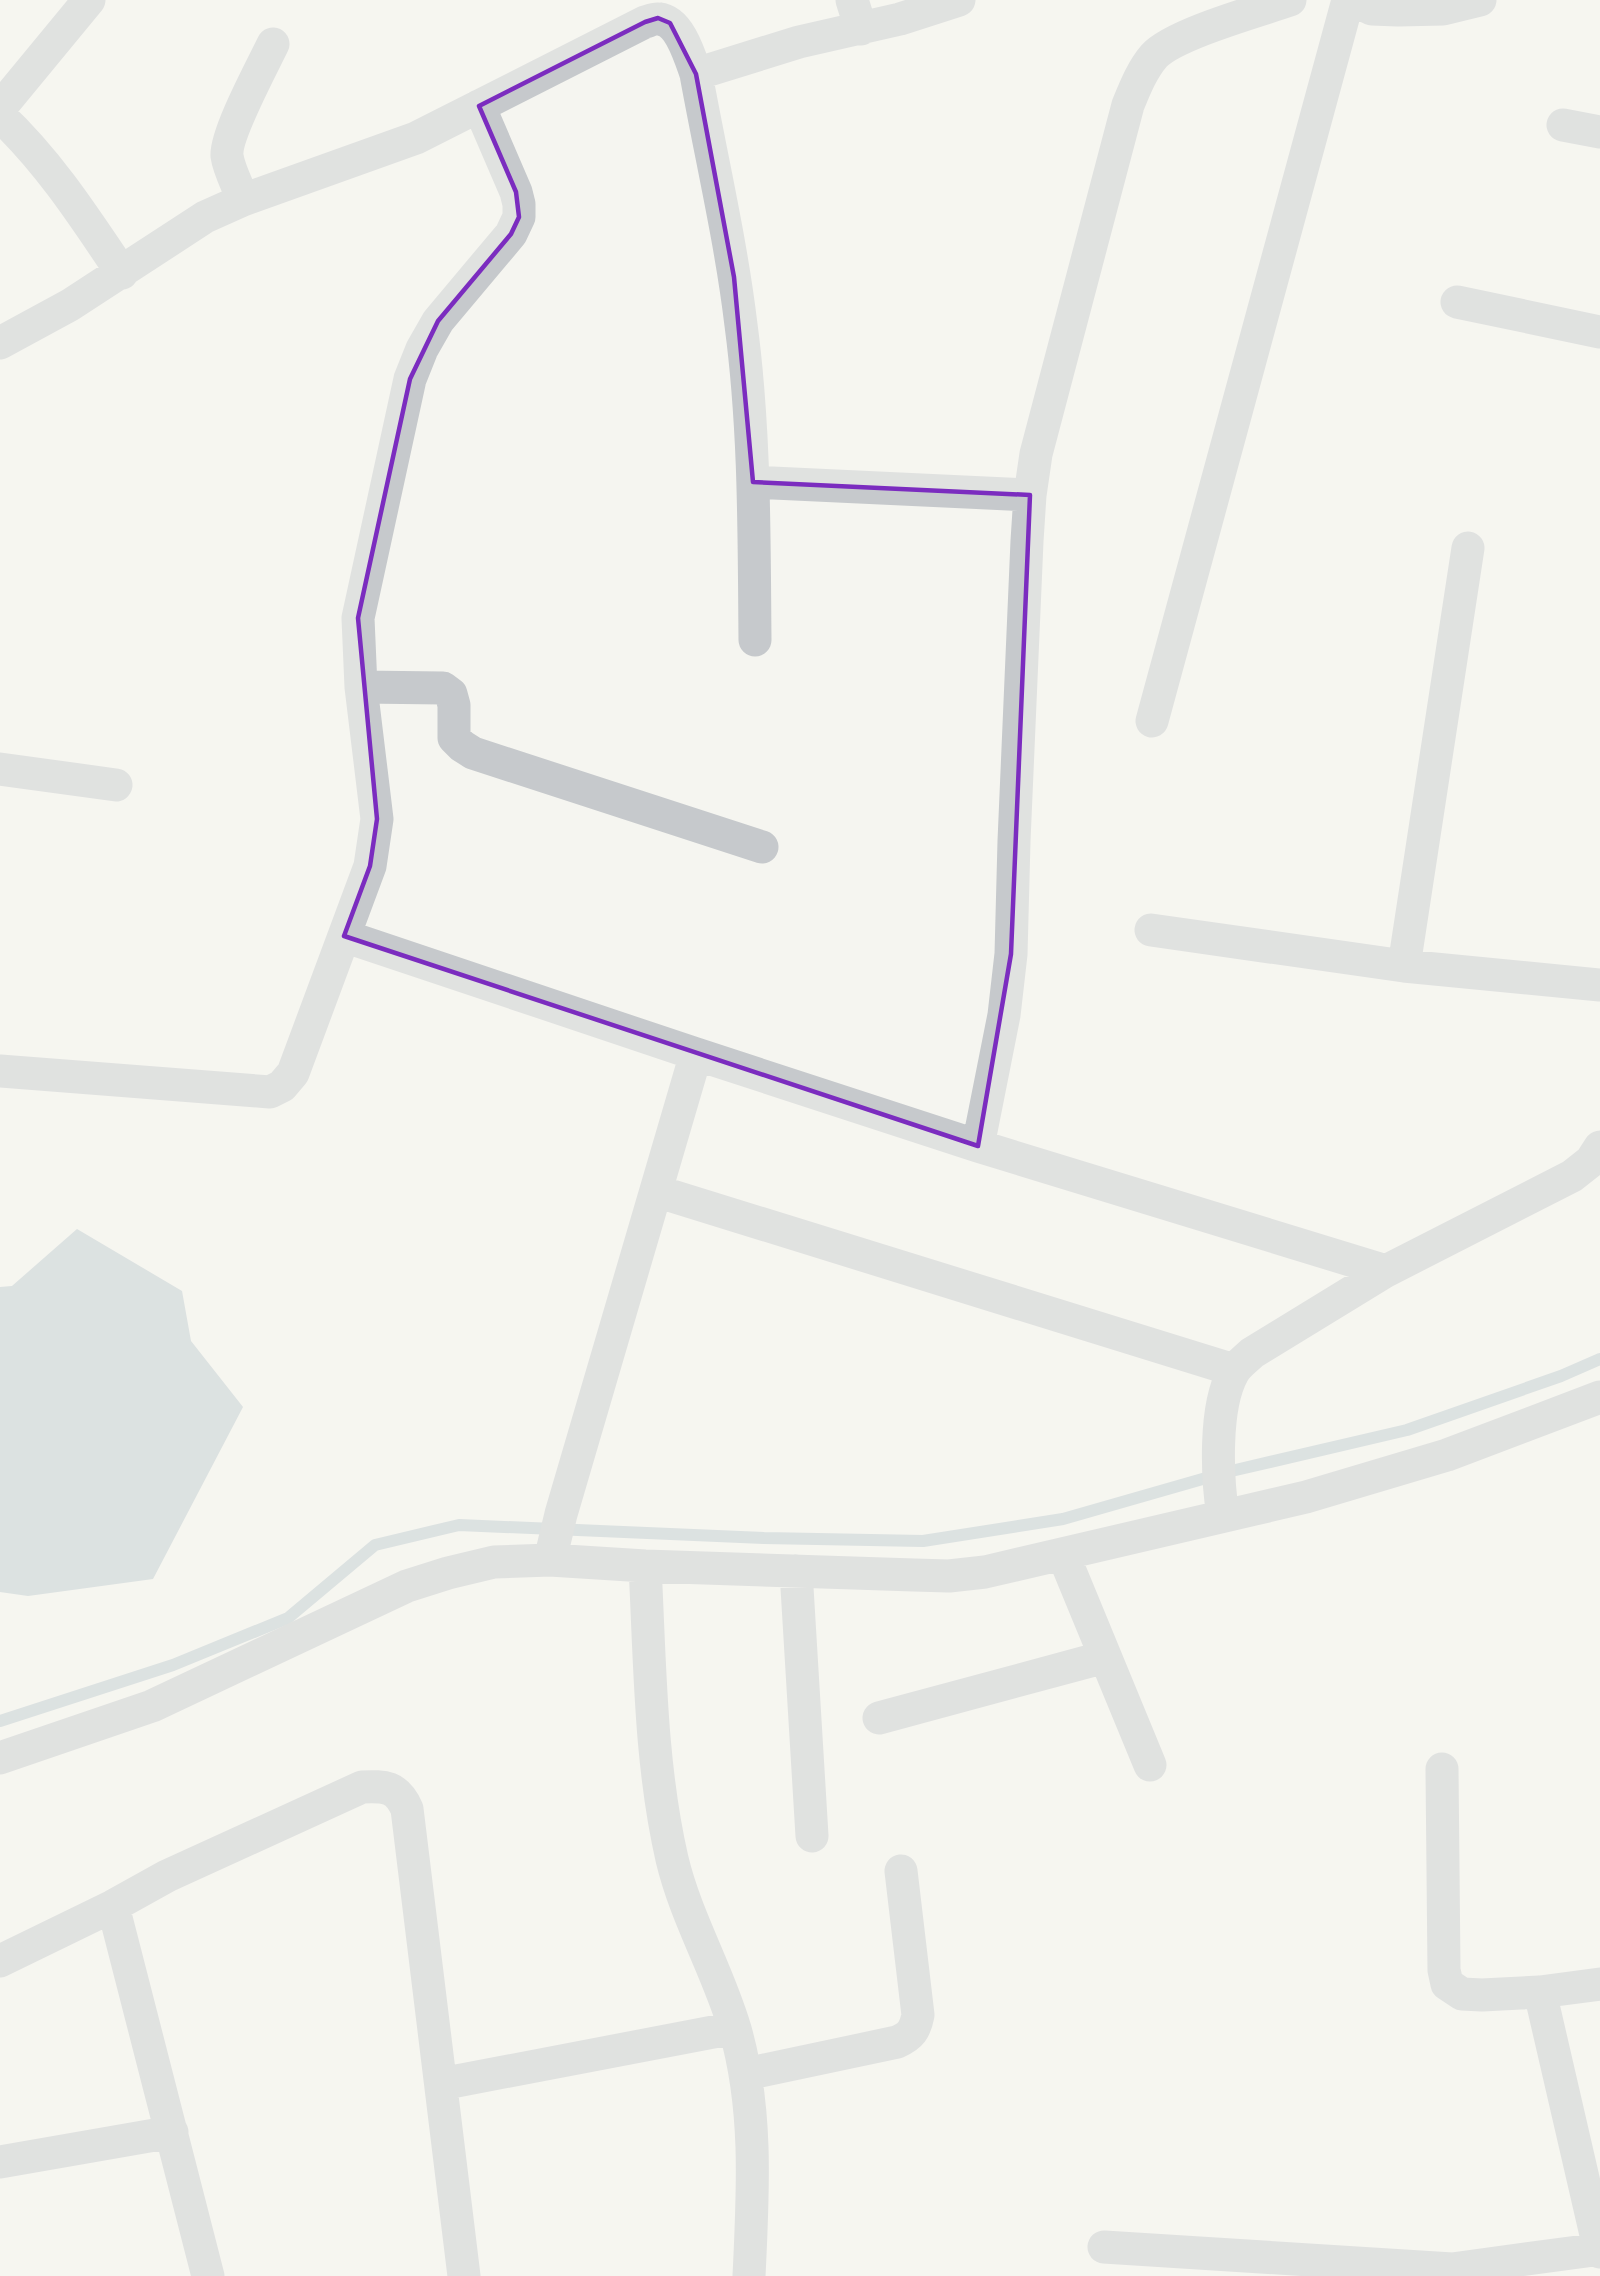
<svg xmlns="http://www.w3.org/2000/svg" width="1600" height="2276" viewBox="0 0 1600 2276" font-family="'Alegreya Sans',sans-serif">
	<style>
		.water { fill: #bdc9ce }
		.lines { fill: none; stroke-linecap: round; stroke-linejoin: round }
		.stream { stroke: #bdc9ce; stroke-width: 12 }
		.minor { stroke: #c6c9cc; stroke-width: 33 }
		.marked { fill: none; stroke: #7b2cbf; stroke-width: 4.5; stroke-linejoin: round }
	</style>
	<rect width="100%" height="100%" fill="#f5f5f0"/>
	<path class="water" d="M 77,1229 L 182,1291 L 191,1341 L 243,1407 L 153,1579 L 28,1596 L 0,1592 L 0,1287 L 12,1286 Z"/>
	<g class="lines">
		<path class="stream" d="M 0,1721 L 173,1665 L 288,1618 L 375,1545 L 459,1525 L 764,1538 L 923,1541 L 1063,1519 L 1227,1472 L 1407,1430 L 1561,1376 L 1600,1359"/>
		<path class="minor" d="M 852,0 L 861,29
			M 1353,0 L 1372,9 L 1398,10 L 1443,9 L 1480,0
			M 696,74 C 711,157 731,241 741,325 C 755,430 754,535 755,640
			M 0,108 L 89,0
			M 0,116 C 49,162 85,218 122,273
			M 1563,125 L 1600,132
			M 243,200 C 238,186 229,170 227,156 C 225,135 262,67 273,44
			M 1457,302 L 1600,332
			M 0,343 L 70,305 L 205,217 L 243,200 L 416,138 L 645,22 C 649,21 655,18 659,19 C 680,21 690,57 696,74 L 799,42 L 900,19 L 959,0
			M 753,482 L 1030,495
			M 361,687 L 443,688 L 451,694 L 454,705 L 454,738 L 462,746 L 473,753 L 762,847
			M 1152,721 L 1348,0
			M 0,769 L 116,785
			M 1151,930 L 1404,966 L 1600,985
			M 344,936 L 696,1054 L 978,1146 L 1386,1271
			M 1404,966 L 1468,548
			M 0,1071 L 270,1092 L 282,1086 L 293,1073 L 370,866 L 377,819 L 361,687 L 358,618 L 410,379 L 422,349 L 438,321 L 511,234 L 519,217 L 519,204 L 516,192 L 479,106
			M 978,1146 L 1004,1015 L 1011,954 L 1014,841 L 1027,541 L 1030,495 L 1036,454 L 1128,105 C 1135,88 1142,70 1154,56 C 1174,34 1258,11 1290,0
			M 656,1191 L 1234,1370
			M 1223,1516 C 1217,1478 1214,1407 1233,1373 C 1237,1365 1246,1359 1252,1353 L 1386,1271 L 1572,1176 L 1591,1161 L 1600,1147
			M 1063,1554 L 1150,1765
			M 550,1560 L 561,1514 L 696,1054
			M 645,1566 C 650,1663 650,1763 672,1859 C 686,1918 718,1971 735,2029 C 758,2109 753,2193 749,2276
			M 796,1571 L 812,1836
			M 879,1718 L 1105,1657
			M 0,1758 L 152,1706 L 407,1586 L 448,1573 L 494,1562 L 550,1560 L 645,1566 L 914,1575 L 949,1576 L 985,1572 L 1306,1497 L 1447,1455 L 1600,1397
			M 1442,1769 L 1444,1970 L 1447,1984 L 1462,1994 L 1482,1995 L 1540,1992 L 1600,1984
			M 113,1906 L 208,2276
			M 0,1961 L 113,1906 L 167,1876 L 362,1787 C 385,1786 397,1786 407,1809 L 464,2276
			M 1540,1992 L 1600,2252
			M 746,2074 L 897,2042 C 911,2036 915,2030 918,2015 L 901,1871
			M 441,2084 L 734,2028
			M 0,2162 L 172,2132
			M 1104,2247 L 1452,2269 L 1600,2249"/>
	</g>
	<path d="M0 0H1600V2276H0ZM 658,18 L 670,23 L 696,74 L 734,277 L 753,482 L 1030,495 L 1011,954 L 978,1146 L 344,936 L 370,866 L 377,819 L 358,618 L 410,379 L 438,321 L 511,234 L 519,217 L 516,192 L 479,106 L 645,22 Z" fill="#f5f5f0" fill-opacity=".55" fill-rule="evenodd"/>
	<path class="marked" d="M 658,18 L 670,23 L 696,74 L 734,277 L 753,482 L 1030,495 L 1011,954 L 978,1146 L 344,936 L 370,866 L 377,819 L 358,618 L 410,379 L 438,321 L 511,234 L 519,217 L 516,192 L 479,106 L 645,22 Z"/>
</svg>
